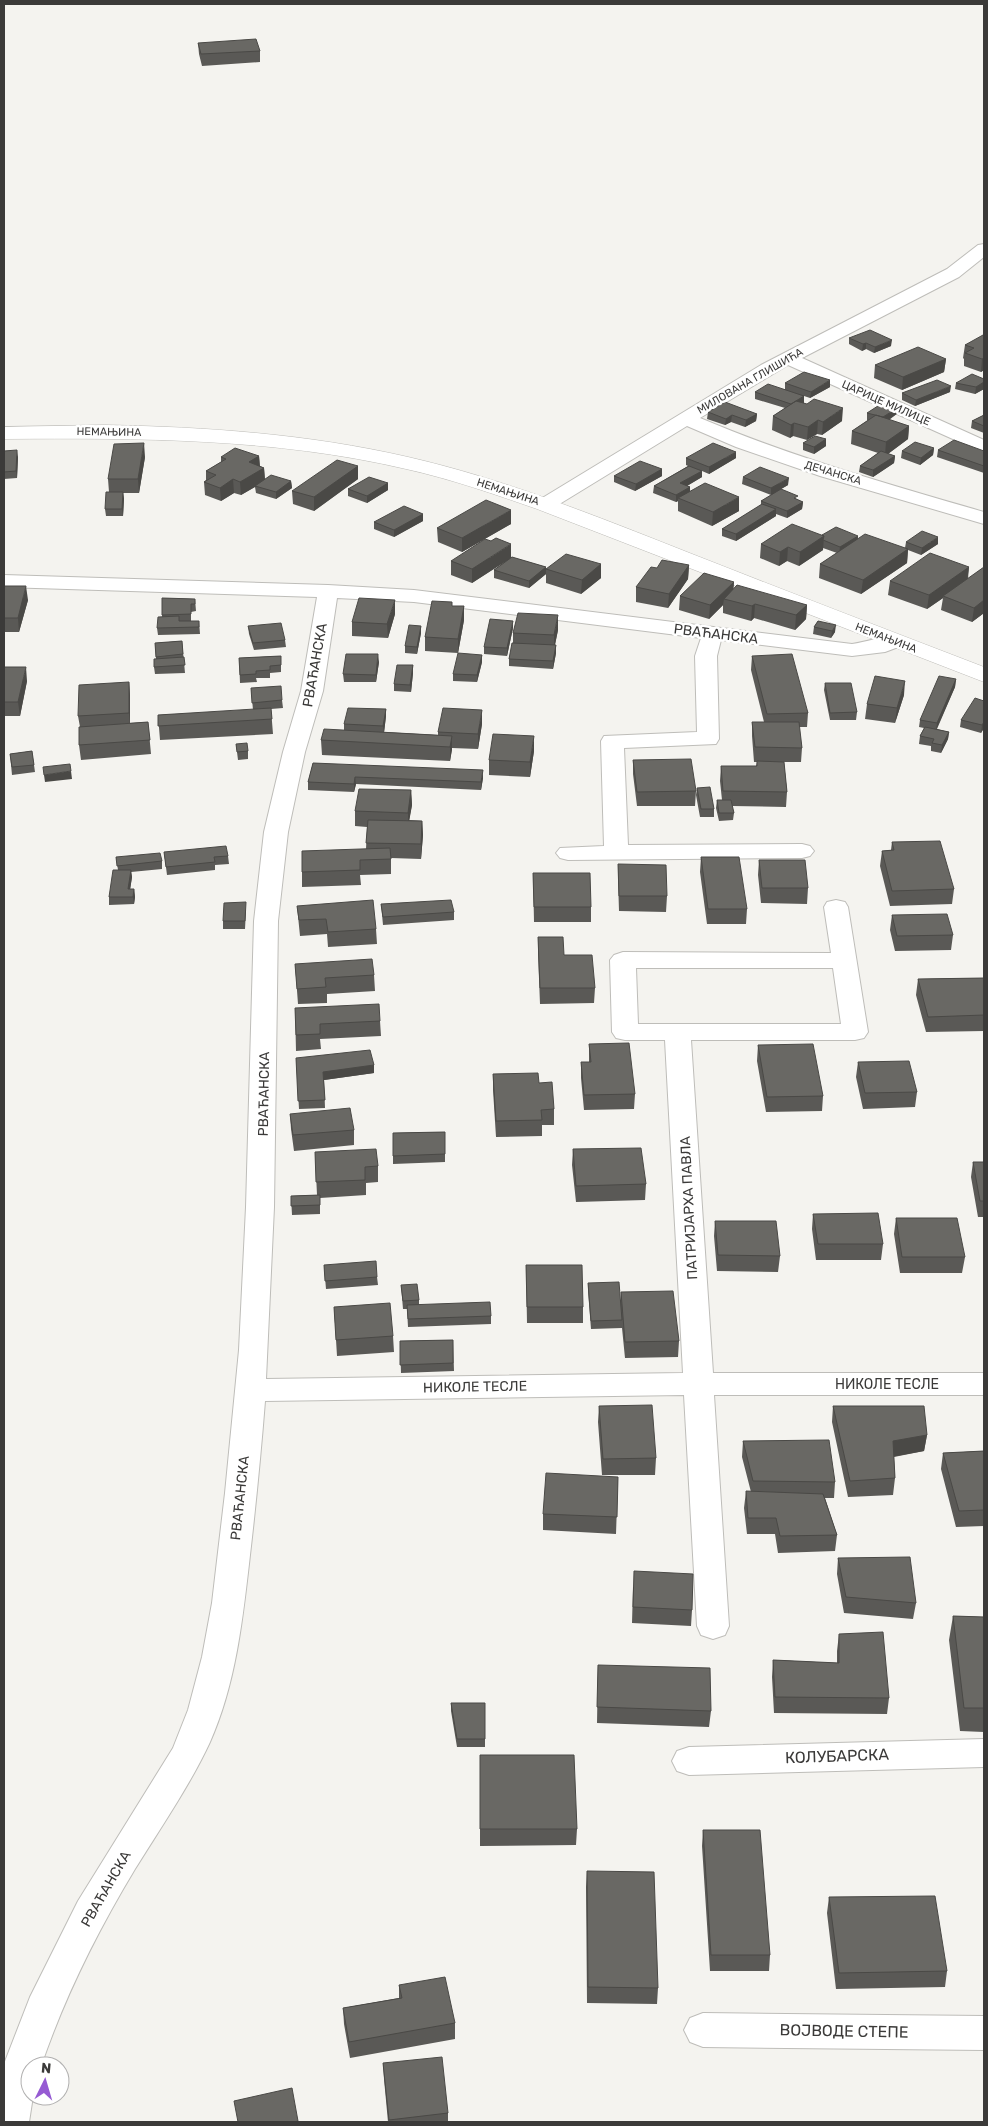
<svg xmlns="http://www.w3.org/2000/svg" width="988" height="2126" viewBox="0 0 988 2126" font-family="Rubik,sans-serif">
	<style>
		.lines { fill: none; stroke-linecap: round; stroke-linejoin: round }
		.minor-casing { stroke: #bebdb9; stroke-width: 2 }
		.tertiary-casing { stroke: #bebdb9; stroke-width: 1 }
		.minor { fill: #fff; fill-rule: evenodd }
		.tertiary { fill: #fff; fill-rule: evenodd }
		.wall { fill: #5a5956 }
		.shaded-wall { fill: #4a4946 }
		.building { fill: #696864; stroke: #4a4946 }
		.labels { text-anchor: middle; dominant-baseline: central; stroke-width: 5; stroke-linejoin: round; paint-order: stroke }
		.far-street-label { font-size: 11px; fill: #3b3a39; stroke: #fff }
		.street-label { font-size: 14px; fill: #3b3a39; stroke: #fff }
		.near-street-label { font-size: 16px; fill: #3b3a39; stroke: #fff }
	</style>
	<rect width="100%" height="100%" fill="#f4f3ef"/>
	<g class="lines">
		<g class="minor-casing">
			<path id="minor" d="M 984,244 L 984,257 L 959,277 L 802,358 L 984,440 L 984,453 L 788,365 L 700,418 C 792,457 888,484 984,512 L 984,524 L 820,476 L 736,447 L 687,426 L 553,508 L 539,508 L 536,504 L 539,500 L 761,365 L 947,269 L 978,245 Z
				M 4,575 L 328,585 L 414,590 L 852,644 C 866,642 889,634 901,636 L 904,641 L 901,646 L 885,652 L 852,656 L 721,640 L 717,656 L 719,739 L 716,744 L 624,748 L 628,845 L 802,844 L 810,846 L 814,851 L 810,856 L 802,858 L 568,860 L 560,858 L 556,853 L 560,848 L 604,846 L 601,741 L 604,736 L 697,732 L 695,656 L 701,638 L 414,602 L 337,598 L 323,691 L 305,752 L 288,832 L 278,921 L 274,1207 L 266,1379 L 683,1373 L 665,1040 L 625,1040 L 616,1038 L 612,1032 L 610,960 L 614,955 L 623,952 L 831,953 L 824,907 L 827,902 L 836,900 L 845,902 L 848,907 L 868,1032 L 864,1038 L 855,1040 L 691,1040 L 713,1373 L 984,1373 L 984,1395 L 714,1395 L 729,1626 L 725,1635 L 713,1639 L 701,1635 L 697,1626 L 684,1395 L 265,1401 C 261,1452 256,1503 250,1555 C 243,1617 236,1684 210,1742 C 189,1787 161,1827 135,1869 C 97,1932 65,1996 41,2066 L 30,2066 L 30,2096 L 33,2096 L 29,2122 L 4,2122 L 4,2064 L 30,1997 L 78,1901 L 173,1748 L 188,1710 L 202,1657 L 212,1603 L 225,1493 L 239,1350 L 246,1207 L 254,921 L 264,832 L 283,752 L 301,691 L 317,597 L 4,587 ZM 636,968 L 833,968 L 841,1024 L 638,1024 Z
				M 984,1739 L 984,1767 L 689,1775 L 677,1771 L 672,1761 L 677,1751 L 689,1747 Z
				M 703,2013 L 984,2016 L 984,2050 L 703,2047 L 690,2042 L 684,2030 L 690,2018 Z"/>
		</g>
		<g class="tertiary-casing">
			<path id="tertiary" d="M 105,425 C 207,427 308,434 408,457 C 504,479 596,516 687,552 C 786,591 885,629 984,667 L 984,682 L 537,509 C 494,494 451,479 406,469 C 274,438 139,438 4,439 L 4,427 Z"/>
		</g>
		<use href="#minor" class="minor"/>
		<use href="#tertiary" class="tertiary"/>
	</g>
	<path class="wall" d="M 198,43 L 260,51 L 260,62 L 202,66 L 199,54 Z
		M 984,336 L 984,370 L 981,372 L 964,366 L 964,359 L 963,358 L 965,345 Z
		M 849,338 L 891,346 L 874,353 L 866,349 L 862,351 L 849,344 Z
		M 946,359 L 944,372 L 902,390 L 874,378 L 875,365 Z
		M 984,379 L 984,389 L 975,394 L 955,389 L 956,383 Z
		M 785,383 L 830,387 L 810,398 L 804,396 L 804,403 L 803,403 L 842,421 L 822,435 L 817,434 L 807,440 L 793,436 L 790,438 L 772,430 L 773,416 L 785,408 L 755,399 L 755,392 L 785,389 Z
		M 950,392 L 915,406 L 902,400 L 902,393 Z
		M 708,412 L 757,414 L 756,421 L 745,427 L 731,422 L 725,425 L 707,419 Z
		M 867,413 L 898,413 L 889,420 L 909,426 L 908,439 L 888,454 L 895,456 L 894,463 L 873,477 L 859,472 L 860,466 L 878,453 L 851,444 L 852,431 L 868,420 L 867,420 Z
		M 984,415 L 984,433 L 971,428 L 972,421 Z
		M 826,439 L 826,446 L 814,454 L 803,450 L 803,443 Z
		M 934,448 L 933,455 L 920,465 L 901,458 L 902,451 Z
		M 938,450 L 984,451 L 984,473 L 937,457 Z
		M 4,451 L 18,457 L 17,478 L 4,479 Z
		M 259,456 L 260,466 L 264,468 L 265,480 L 291,481 L 292,488 L 276,499 L 256,493 L 255,487 L 241,495 L 234,493 L 221,501 L 205,495 L 204,482 L 206,480 L 206,471 L 221,462 L 221,457 Z
		M 145,457 L 139,493 L 123,493 L 124,499 L 123,516 L 106,516 L 105,509 L 109,492 L 108,479 Z
		M 686,458 L 736,458 L 709,474 L 702,471 L 702,477 L 687,486 L 690,487 L 690,491 L 739,511 L 712,526 L 678,511 L 678,501 L 676,502 L 653,493 L 654,486 L 688,466 L 686,465 Z
		M 358,466 L 358,479 L 314,511 L 293,504 L 292,491 Z
		M 662,469 L 662,476 L 635,491 L 614,482 L 614,476 Z
		M 743,477 L 788,485 L 781,489 L 798,500 L 803,502 L 802,509 L 787,518 L 776,514 L 776,516 L 736,541 L 722,536 L 722,529 L 761,505 L 761,501 L 771,495 L 742,484 Z
		M 388,483 L 388,490 L 367,503 L 348,496 L 348,489 Z
		M 423,514 L 423,521 L 394,537 L 374,529 L 374,522 Z
		M 511,524 L 462,552 L 438,542 L 437,528 Z
		M 822,535 L 858,536 L 858,539 L 905,548 L 906,542 L 938,544 L 921,555 L 908,550 L 907,563 L 861,594 L 819,578 L 820,564 L 837,553 L 823,548 L 823,550 L 799,566 L 787,561 L 779,566 L 760,558 L 761,544 Z
		M 511,557 L 546,567 L 546,574 L 529,588 L 494,578 L 494,570 L 507,560 L 472,583 L 451,575 L 451,561 Z
		M 601,564 L 601,578 L 581,594 L 546,583 L 546,569 Z
		M 689,565 L 688,579 L 668,608 L 636,602 L 636,587 L 657,568 Z
		M 969,567 L 968,579 L 984,567 L 984,613 L 972,622 L 941,610 L 943,598 L 927,609 L 888,595 L 890,581 Z
		M 734,582 L 733,589 L 807,605 L 806,619 L 795,630 L 754,618 L 751,621 L 723,613 L 723,605 L 709,619 L 679,610 L 680,596 Z
		M 4,586 L 28,600 L 19,632 L 4,632 Z
		M 162,598 L 195,599 L 196,611 L 191,612 L 191,621 L 199,621 L 200,634 L 158,635 L 157,628 L 162,617 Z
		M 452,606 L 464,606 L 464,620 L 458,653 L 425,651 L 425,637 Z
		M 395,614 L 388,638 L 352,636 L 352,622 Z
		M 818,621 L 835,632 L 831,638 L 813,634 L 814,627 Z
		M 248,626 L 285,640 L 286,647 L 254,650 L 249,634 Z
		M 421,626 L 421,633 L 417,654 L 405,653 L 405,646 Z
		M 513,628 L 507,656 L 484,654 L 484,647 Z
		M 558,630 L 555,645 L 556,645 L 556,653 L 553,669 L 509,666 L 509,659 L 513,643 L 513,633 Z
		M 182,641 L 185,673 L 155,674 L 154,667 L 156,659 L 155,643 Z
		M 482,655 L 482,662 L 477,682 L 453,681 L 453,674 Z
		M 281,656 L 281,672 L 270,673 L 270,678 L 256,678 L 257,682 L 240,683 L 239,658 Z
		M 752,656 L 808,713 L 807,727 L 799,727 L 802,748 L 801,762 L 784,762 L 787,792 L 786,807 L 732,806 L 734,813 L 733,820 L 719,821 L 716,808 L 717,800 L 722,800 L 720,781 L 721,766 L 756,766 L 757,762 L 754,762 L 752,736 L 752,722 L 764,722 L 751,670 Z
		M 379,662 L 376,682 L 344,682 L 343,674 Z
		M 413,665 L 413,673 L 411,692 L 394,691 L 394,684 Z
		M 4,667 L 27,681 L 20,716 L 4,716 Z
		M 956,679 L 955,687 L 937,729 L 949,732 L 948,739 L 941,753 L 931,751 L 931,746 L 919,744 L 920,736 L 924,728 L 919,727 L 920,720 Z
		M 129,682 L 130,696 L 130,723 L 148,722 L 151,754 L 81,760 L 79,745 L 80,727 L 78,716 Z
		M 825,683 L 857,712 L 856,720 L 830,720 L 824,690 Z
		M 251,688 L 282,700 L 283,708 L 271,709 L 273,734 L 160,740 L 158,715 L 253,710 Z
		M 904,695 L 895,723 L 865,719 L 867,704 Z
		M 984,701 L 984,728 L 981,733 L 960,727 L 961,720 Z
		M 386,709 L 386,716 L 384,732 L 438,735 L 438,732 L 482,724 L 478,749 L 452,748 L 450,761 L 322,755 L 321,740 L 344,730 L 344,724 Z
		M 236,744 L 248,751 L 248,759 L 238,760 Z
		M 32,751 L 35,772 L 12,775 L 10,754 Z
		M 534,751 L 530,777 L 489,775 L 489,760 Z
		M 633,760 L 696,791 L 695,806 L 637,806 L 633,774 Z
		M 313,763 L 483,778 L 481,790 L 356,784 L 354,792 L 308,790 L 308,782 Z
		M 697,788 L 714,809 L 714,817 L 700,817 L 696,795 Z
		M 411,790 L 412,805 L 409,820 L 422,821 L 423,835 L 421,859 L 391,858 L 391,874 L 360,875 L 361,885 L 302,887 L 302,872 L 366,849 L 367,827 L 355,826 L 355,811 Z
		M 892,842 L 954,889 L 952,904 L 890,906 L 880,866 L 882,851 L 891,850 Z
		M 164,852 L 228,856 L 229,864 L 215,865 L 215,870 L 167,875 Z
		M 116,857 L 162,861 L 162,869 L 131,872 L 132,877 L 130,889 L 134,889 L 135,897 L 134,904 L 109,905 L 109,897 L 118,870 Z
		M 701,857 L 747,909 L 746,924 L 707,924 L 700,872 Z
		M 759,860 L 808,888 L 807,904 L 761,903 L 758,875 Z
		M 618,864 L 667,896 L 666,912 L 619,911 L 618,879 Z
		M 533,873 L 591,907 L 591,922 L 534,922 Z
		M 381,904 L 454,912 L 454,920 L 383,925 Z
		M 297,906 L 376,929 L 377,944 L 328,947 L 327,934 L 300,936 Z
		M 246,910 L 245,929 L 223,929 L 223,921 Z
		M 892,915 L 953,935 L 951,950 L 895,951 L 890,930 Z
		M 538,937 L 564,955 L 595,988 L 594,1003 L 540,1004 L 538,953 Z
		M 295,964 L 374,975 L 375,991 L 327,994 L 327,1003 L 298,1004 Z
		M 984,978 L 984,1031 L 926,1032 L 916,995 L 918,979 Z
		M 295,1008 L 380,1021 L 381,1036 L 320,1039 L 321,1049 L 296,1051 Z
		M 589,1044 L 635,1094 L 634,1109 L 584,1110 L 581,1078 L 581,1062 L 589,1062 Z
		M 758,1045 L 823,1096 L 822,1111 L 766,1112 L 757,1061 Z
		M 296,1058 L 374,1065 L 374,1073 L 324,1080 L 325,1108 L 299,1109 Z
		M 858,1062 L 917,1092 L 915,1107 L 863,1109 L 856,1077 Z
		M 493,1074 L 539,1083 L 554,1109 L 554,1125 L 542,1125 L 542,1136 L 496,1137 L 493,1090 Z
		M 290,1114 L 354,1130 L 354,1145 L 294,1151 L 291,1129 Z
		M 445,1132 L 445,1162 L 393,1164 L 393,1133 Z
		M 573,1149 L 646,1184 L 645,1200 L 576,1202 L 572,1165 Z
		M 315,1152 L 378,1166 L 378,1182 L 366,1183 L 366,1195 L 320,1198 L 320,1214 L 292,1215 L 291,1196 L 317,1195 Z
		M 973,1162 L 984,1162 L 984,1217 L 978,1217 L 971,1177 Z
		M 813,1214 L 883,1244 L 881,1260 L 816,1260 L 812,1229 Z
		M 896,1218 L 965,1257 L 962,1273 L 900,1273 L 894,1234 Z
		M 715,1221 L 780,1256 L 778,1272 L 717,1271 L 714,1236 Z
		M 324,1265 L 377,1277 L 378,1285 L 326,1289 Z
		M 526,1265 L 583,1307 L 583,1323 L 527,1323 Z
		M 588,1283 L 621,1300 L 621,1292 L 679,1341 L 678,1357 L 625,1358 L 622,1328 L 591,1329 L 588,1291 Z
		M 401,1285 L 419,1300 L 419,1305 L 491,1316 L 491,1324 L 408,1327 L 407,1309 L 403,1309 Z
		M 334,1307 L 393,1336 L 394,1352 L 337,1356 Z
		M 453,1340 L 454,1371 L 401,1373 L 400,1341 Z
		M 599,1406 L 656,1458 L 655,1475 L 602,1475 L 598,1422 Z
		M 833,1406 L 927,1435 L 924,1451 L 894,1457 L 895,1478 L 893,1495 L 848,1497 L 832,1422 Z
		M 743,1441 L 835,1482 L 834,1498 L 825,1498 L 837,1535 L 835,1551 L 778,1553 L 775,1534 L 747,1534 L 744,1508 L 746,1491 L 751,1492 L 742,1457 Z
		M 984,1451 L 984,1526 L 956,1527 L 941,1469 L 943,1453 Z
		M 618,1477 L 616,1534 L 543,1530 L 543,1514 Z
		M 838,1558 L 916,1603 L 913,1619 L 844,1613 L 837,1574 Z
		M 633,1587 L 692,1610 L 691,1626 L 632,1623 Z
		M 953,1616 L 984,1617 L 984,1732 L 960,1731 L 949,1640 Z
		M 839,1634 L 889,1698 L 887,1714 L 774,1713 L 772,1677 L 773,1660 L 837,1663 L 837,1651 Z
		M 598,1665 L 711,1711 L 709,1727 L 597,1723 Z
		M 451,1703 L 485,1703 L 485,1747 L 457,1747 L 451,1711 Z
		M 480,1755 L 577,1829 L 576,1845 L 480,1846 Z
		M 703,1830 L 770,1955 L 769,1971 L 710,1971 L 702,1846 Z
		M 984,1864 L 984,1878 L 983,1870 Z
		M 587,1871 L 658,1988 L 657,2004 L 587,2003 L 586,1887 Z
		M 829,1897 L 947,1971 L 945,1987 L 836,1989 L 827,1913 Z
		M 399,1985 L 455,2023 L 455,2039 L 350,2058 L 344,2024 L 343,2008 L 399,1998 Z
		M 383,2063 L 448,2113 L 448,2122 L 388,2122 L 384,2079 Z"/>
	<path class="shaded-wall" d="M 892,340 L 891,346 L 874,353 L 875,347 Z
		M 866,343 L 866,349 L 862,351 L 863,344 Z
		M 984,358 L 984,370 L 981,372 L 982,359 Z
		M 946,359 L 944,372 L 902,390 L 903,377 Z
		M 830,380 L 830,387 L 810,398 L 811,392 Z
		M 984,382 L 984,389 L 975,394 L 976,387 Z
		M 951,386 L 950,392 L 915,406 L 916,400 Z
		M 804,396 L 804,403 L 791,411 L 792,404 Z
		M 899,407 L 898,413 L 882,424 L 882,418 Z
		M 843,408 L 842,421 L 822,435 L 823,422 Z
		M 757,414 L 756,421 L 745,427 L 746,420 Z
		M 732,415 L 731,422 L 725,425 L 726,419 Z
		M 818,420 L 817,434 L 807,440 L 808,427 Z
		M 794,423 L 793,436 L 790,438 L 791,425 Z
		M 909,426 L 908,439 L 885,456 L 886,442 Z
		M 826,439 L 826,446 L 814,454 L 814,447 Z
		M 144,443 L 145,457 L 139,493 L 138,479 Z
		M 934,448 L 933,455 L 920,465 L 921,458 Z
		M 17,450 L 18,457 L 17,478 L 16,471 Z
		M 736,452 L 736,458 L 709,474 L 709,467 Z
		M 259,456 L 260,470 L 249,462 Z
		M 895,456 L 894,463 L 873,477 L 873,470 Z
		M 358,466 L 358,479 L 314,511 L 314,497 Z
		M 264,468 L 265,481 L 241,495 L 240,482 Z
		M 662,469 L 662,476 L 635,491 L 636,484 Z
		M 702,471 L 702,477 L 680,490 L 680,483 Z
		M 789,478 L 788,485 L 771,495 L 771,488 Z
		M 233,479 L 234,493 L 221,501 L 220,488 Z
		M 291,481 L 292,488 L 276,499 L 276,492 Z
		M 388,483 L 388,490 L 367,503 L 367,496 Z
		M 690,487 L 690,494 L 678,498 L 678,501 L 676,502 L 676,495 Z
		M 123,492 L 124,499 L 123,516 L 122,509 Z
		M 739,497 L 739,511 L 712,526 L 713,512 Z
		M 803,502 L 802,509 L 787,518 L 787,511 Z
		M 776,509 L 776,516 L 736,541 L 736,534 Z
		M 511,510 L 511,524 L 462,552 L 462,538 Z
		M 423,514 L 423,521 L 394,537 L 394,530 Z
		M 824,536 L 823,550 L 799,566 L 800,552 Z
		M 858,536 L 857,543 L 839,554 L 840,547 Z
		M 938,537 L 938,544 L 921,555 L 922,548 Z
		M 511,544 L 511,558 L 472,583 L 472,569 Z
		M 788,547 L 787,561 L 779,566 L 780,552 Z
		M 908,549 L 907,563 L 861,594 L 863,580 Z
		M 601,564 L 601,578 L 581,594 L 582,580 Z
		M 689,565 L 688,579 L 668,608 L 669,594 Z
		M 546,567 L 546,574 L 529,588 L 529,581 Z
		M 969,567 L 967,581 L 943,596 L 943,598 L 927,609 L 929,595 Z
		M 734,582 L 733,596 L 724,599 L 723,605 L 709,619 L 710,605 Z
		M 26,586 L 28,600 L 19,632 L 18,618 Z
		M 395,600 L 395,614 L 388,638 L 387,624 Z
		M 984,600 L 984,613 L 972,622 L 974,608 Z
		M 755,604 L 754,618 L 751,621 L 752,606 Z
		M 807,605 L 806,619 L 795,630 L 796,615 Z
		M 464,606 L 464,620 L 458,653 L 458,639 Z
		M 558,615 L 558,630 L 554,649 L 554,635 Z
		M 513,621 L 513,628 L 507,656 L 507,648 Z
		M 836,625 L 835,632 L 831,638 L 832,631 Z
		M 421,626 L 421,633 L 417,654 L 417,647 Z
		M 556,645 L 556,653 L 553,669 L 553,661 Z
		M 378,654 L 379,662 L 376,682 L 376,675 Z
		M 482,655 L 482,662 L 477,682 L 477,675 Z
		M 413,665 L 413,673 L 411,692 L 410,685 Z
		M 26,667 L 27,681 L 20,716 L 18,702 Z
		M 956,679 L 955,687 L 936,730 L 937,723 Z
		M 905,681 L 904,695 L 895,723 L 897,708 Z
		M 129,682 L 130,696 L 130,728 L 129,713 Z
		M 386,709 L 386,716 L 384,733 L 383,726 Z
		M 482,710 L 482,724 L 478,749 L 478,734 Z
		M 984,722 L 984,728 L 981,733 L 982,725 Z
		M 949,732 L 948,739 L 941,753 L 942,745 Z
		M 452,736 L 452,750 L 450,761 L 450,747 Z
		M 534,736 L 534,751 L 530,777 L 530,762 Z
		M 483,770 L 483,778 L 481,790 L 481,782 Z
		M 71,771 L 72,779 L 45,782 L 44,775 Z
		M 355,777 L 356,784 L 354,792 L 354,784 Z
		M 411,790 L 412,805 L 408,828 L 408,813 Z
		M 422,821 L 423,835 L 421,859 L 421,844 Z
		M 131,870 L 132,877 L 129,897 L 128,889 Z
		M 134,889 L 135,897 L 134,904 L 133,897 Z
		M 374,1065 L 374,1073 L 324,1080 L 323,1072 Z
		M 927,1435 L 924,1451 L 891,1457 L 893,1441 Z"/>
	<path class="building" d="M 256,39 L 260,51 L 201,54 L 198,43 Z
		M 870,330 L 892,340 L 875,347 L 866,343 L 863,344 L 849,338 Z
		M 983,335 L 984,336 L 984,358 L 982,359 L 965,353 L 974,348 L 965,345 Z
		M 918,347 L 946,359 L 903,377 L 875,365 Z
		M 804,372 L 830,380 L 811,392 L 785,383 Z
		M 972,374 L 984,379 L 984,382 L 976,387 L 956,383 Z
		M 937,380 L 951,386 L 916,400 L 902,393 Z
		M 768,384 L 804,396 L 791,404 L 755,392 Z
		M 814,399 L 843,408 L 823,422 L 818,420 L 808,427 L 794,423 L 791,425 L 773,416 L 796,401 L 807,404 Z
		M 725,402 L 757,414 L 746,420 L 732,415 L 726,419 L 708,412 Z
		M 884,402 L 899,407 L 883,417 L 867,413 Z
		M 876,415 L 909,426 L 886,442 L 852,431 Z
		M 984,415 L 984,426 L 972,421 Z
		M 815,436 L 826,439 L 814,447 L 803,443 Z
		M 954,440 L 984,451 L 984,466 L 938,450 Z
		M 915,442 L 934,448 L 921,458 L 902,451 Z
		M 144,443 L 138,479 L 108,479 L 114,444 Z
		M 713,443 L 736,452 L 709,467 L 686,458 Z
		M 235,448 L 259,456 L 249,462 L 264,468 L 240,482 L 233,479 L 220,488 L 204,482 L 216,475 L 206,471 L 226,459 L 221,457 Z
		M 17,450 L 16,471 L 4,472 L 4,451 Z
		M 881,451 L 895,456 L 873,470 L 860,466 Z
		M 337,460 L 358,466 L 314,497 L 292,491 Z
		M 640,461 L 662,469 L 636,484 L 614,476 Z
		M 689,466 L 702,471 L 680,483 L 690,487 L 676,495 L 654,486 Z
		M 760,467 L 789,478 L 771,488 L 743,477 Z
		M 271,475 L 291,481 L 276,492 L 255,486 Z
		M 369,477 L 388,483 L 367,496 L 348,489 Z
		M 705,483 L 739,497 L 713,512 L 678,498 Z
		M 781,489 L 798,496 L 794,498 L 803,502 L 787,511 L 761,501 Z
		M 106,492 L 123,492 L 122,509 L 105,509 Z
		M 486,500 L 511,510 L 462,538 L 437,528 Z
		M 762,504 L 776,509 L 736,534 L 722,529 Z
		M 404,506 L 423,514 L 394,530 L 374,522 Z
		M 792,524 L 824,536 L 800,552 L 788,547 L 780,552 L 761,544 Z
		M 836,527 L 858,536 L 840,547 L 823,540 L 824,536 L 822,535 Z
		M 922,531 L 938,537 L 922,548 L 906,542 Z
		M 865,534 L 908,549 L 863,580 L 820,564 Z
		M 496,538 L 511,544 L 472,569 L 451,561 L 485,539 L 491,541 Z
		M 930,553 L 969,567 L 929,595 L 890,581 Z
		M 566,554 L 601,564 L 582,580 L 546,569 Z
		M 512,557 L 546,567 L 529,581 L 494,570 Z
		M 662,560 L 689,565 L 669,594 L 636,587 L 651,567 L 657,568 Z
		M 984,567 L 984,600 L 974,608 L 943,596 Z
		M 704,573 L 734,582 L 710,605 L 680,596 Z
		M 737,585 L 807,605 L 796,615 L 755,604 L 752,606 L 724,599 Z
		M 4,586 L 26,586 L 18,618 L 4,618 Z
		M 162,598 L 195,599 L 195,604 L 191,604 L 191,614 L 162,615 Z
		M 359,598 L 395,600 L 387,624 L 352,622 Z
		M 432,601 L 452,602 L 452,606 L 464,606 L 458,639 L 425,637 Z
		M 518,613 L 558,615 L 554,635 L 513,633 Z
		M 179,616 L 179,621 L 199,621 L 199,627 L 157,628 L 158,617 Z
		M 490,619 L 513,621 L 507,648 L 484,647 Z
		M 818,621 L 836,625 L 832,631 L 814,627 Z
		M 281,623 L 285,640 L 253,643 L 248,626 Z
		M 409,625 L 421,626 L 417,647 L 405,646 Z
		M 182,641 L 183,654 L 156,657 L 155,643 Z
		M 512,643 L 556,645 L 553,661 L 509,659 Z
		M 458,653 L 482,655 L 477,675 L 453,674 Z
		M 346,654 L 378,654 L 376,675 L 343,674 Z
		M 792,654 L 808,713 L 767,714 L 752,656 Z
		M 281,656 L 281,665 L 270,666 L 270,670 L 256,671 L 256,674 L 240,675 L 239,658 Z
		M 184,657 L 185,665 L 154,667 L 154,659 Z
		M 397,665 L 413,665 L 410,685 L 394,684 Z
		M 4,667 L 26,667 L 18,702 L 4,702 Z
		M 875,676 L 905,681 L 897,708 L 867,704 Z
		M 939,676 L 956,679 L 937,723 L 920,720 Z
		M 129,682 L 129,713 L 78,716 L 79,685 Z
		M 825,683 L 851,683 L 857,712 L 830,713 Z
		M 281,686 L 282,700 L 252,703 L 251,688 Z
		M 975,698 L 984,701 L 984,722 L 982,725 L 961,720 Z
		M 271,708 L 272,719 L 158,726 L 158,715 Z
		M 348,708 L 386,709 L 383,726 L 344,724 Z
		M 443,708 L 482,710 L 478,734 L 438,732 Z
		M 148,722 L 150,740 L 79,745 L 79,727 Z
		M 752,722 L 799,722 L 802,748 L 755,747 Z
		M 925,727 L 949,732 L 942,745 L 932,743 L 934,739 L 920,736 Z
		M 324,729 L 452,736 L 450,747 L 321,740 Z
		M 493,734 L 534,736 L 530,762 L 489,760 Z
		M 247,743 L 248,751 L 237,752 L 236,744 Z
		M 32,751 L 34,765 L 12,767 L 10,754 Z
		M 691,759 L 696,791 L 637,792 L 633,760 Z
		M 757,761 L 784,762 L 787,792 L 723,791 L 721,766 L 757,766 Z
		M 313,763 L 483,770 L 481,782 L 355,777 L 354,784 L 308,782 Z
		M 70,764 L 71,771 L 44,775 L 43,767 Z
		M 710,787 L 714,809 L 701,809 L 697,788 Z
		M 359,789 L 411,790 L 408,813 L 355,811 Z
		M 717,800 L 731,800 L 734,813 L 719,813 Z
		M 368,820 L 422,821 L 421,844 L 366,843 Z
		M 940,841 L 954,889 L 892,891 L 882,851 L 894,850 L 892,842 Z
		M 226,846 L 228,856 L 214,857 L 215,862 L 166,867 L 164,852 Z
		M 390,848 L 391,859 L 360,860 L 360,870 L 302,872 L 302,851 Z
		M 160,853 L 162,861 L 117,866 L 116,857 Z
		M 701,857 L 739,857 L 747,909 L 708,909 Z
		M 759,860 L 805,860 L 808,888 L 762,888 Z
		M 618,864 L 666,865 L 667,896 L 619,896 Z
		M 113,870 L 131,870 L 128,889 L 134,889 L 133,897 L 109,897 Z
		M 533,873 L 590,873 L 591,907 L 534,907 Z
		M 373,900 L 376,929 L 328,932 L 326,919 L 299,920 L 297,906 Z
		M 451,900 L 454,912 L 383,917 L 381,904 Z
		M 246,902 L 245,921 L 223,921 L 224,903 Z
		M 947,914 L 953,935 L 897,936 L 892,915 Z
		M 538,937 L 563,937 L 564,955 L 592,955 L 595,988 L 540,988 Z
		M 372,959 L 374,975 L 325,978 L 326,987 L 297,989 L 295,964 Z
		M 984,978 L 984,1015 L 928,1017 L 918,979 Z
		M 379,1004 L 380,1021 L 320,1024 L 320,1034 L 296,1035 L 295,1008 Z
		M 629,1043 L 635,1094 L 584,1095 L 581,1062 L 591,1062 L 589,1044 Z
		M 813,1044 L 823,1096 L 767,1097 L 758,1045 Z
		M 370,1050 L 374,1065 L 323,1072 L 325,1100 L 298,1101 L 296,1058 Z
		M 909,1061 L 917,1092 L 865,1093 L 858,1062 Z
		M 538,1073 L 539,1083 L 552,1082 L 554,1109 L 541,1110 L 542,1120 L 496,1121 L 493,1074 Z
		M 350,1108 L 354,1130 L 293,1135 L 290,1114 Z
		M 445,1132 L 445,1154 L 393,1156 L 393,1133 Z
		M 641,1148 L 646,1184 L 576,1186 L 573,1149 Z
		M 376,1149 L 378,1166 L 365,1167 L 365,1180 L 316,1182 L 315,1152 Z
		M 973,1162 L 984,1162 L 984,1201 L 980,1201 Z
		M 320,1195 L 320,1205 L 291,1206 L 291,1196 Z
		M 878,1213 L 883,1244 L 818,1244 L 813,1214 Z
		M 896,1218 L 957,1218 L 965,1257 L 902,1257 Z
		M 715,1221 L 776,1221 L 780,1256 L 718,1255 Z
		M 376,1261 L 377,1277 L 325,1281 L 324,1265 Z
		M 526,1265 L 582,1265 L 583,1307 L 527,1307 Z
		M 619,1282 L 622,1320 L 591,1321 L 588,1283 Z
		M 417,1284 L 419,1300 L 403,1301 L 401,1285 Z
		M 673,1291 L 679,1341 L 625,1342 L 621,1292 Z
		M 490,1302 L 491,1316 L 408,1319 L 407,1305 Z
		M 390,1303 L 393,1336 L 336,1340 L 334,1307 Z
		M 453,1340 L 453,1363 L 400,1365 L 400,1341 Z
		M 652,1405 L 656,1458 L 603,1459 L 599,1406 Z
		M 833,1406 L 924,1406 L 927,1435 L 893,1441 L 895,1478 L 850,1481 Z
		M 829,1440 L 835,1482 L 753,1481 L 743,1441 Z
		M 984,1451 L 984,1510 L 959,1511 L 943,1453 Z
		M 546,1473 L 618,1477 L 617,1517 L 543,1514 Z
		M 746,1491 L 823,1494 L 837,1535 L 780,1536 L 776,1518 L 748,1518 Z
		M 910,1557 L 916,1603 L 846,1597 L 838,1558 Z
		M 634,1571 L 693,1574 L 692,1610 L 633,1607 Z
		M 953,1616 L 984,1617 L 984,1708 L 964,1708 Z
		M 883,1632 L 889,1698 L 775,1697 L 773,1660 L 839,1663 L 839,1634 Z
		M 598,1665 L 710,1668 L 711,1711 L 597,1707 Z
		M 451,1703 L 485,1703 L 485,1739 L 457,1739 Z
		M 480,1755 L 574,1755 L 577,1829 L 480,1829 Z
		M 703,1830 L 760,1830 L 770,1955 L 711,1955 Z
		M 587,1871 L 654,1872 L 658,1988 L 588,1987 Z
		M 935,1896 L 947,1971 L 839,1973 L 829,1897 Z
		M 445,1977 L 455,2023 L 349,2042 L 343,2008 L 402,1998 L 399,1985 Z
		M 442,2057 L 448,2113 L 389,2120 L 383,2063 Z
		M 292,2088 L 298,2121 L 294,2122 L 238,2122 L 234,2101 Z"/>
	<g class="labels">
		<g class="far-street-label">
			<text transform="translate(750 381) rotate(-30)">МИЛОВАНА ГЛИШИЋА</text>
			<text transform="translate(886 403) rotate(24)">ЦАРИЦЕ МИЛИЦЕ</text>
			<text transform="translate(109 432) rotate(1)">НЕМАЊИНА</text>
			<text transform="translate(833 473) rotate(17)">ДЕЧАНСКА</text>
			<text transform="translate(508 492) rotate(18)">НЕМАЊИНА</text>
			<text transform="translate(886 638) rotate(21)">НЕМАЊИНА</text>
		</g>
		<g class="street-label">
			<text transform="translate(716 634) rotate(7)">РВАЋАНСКА</text>
			<text transform="translate(315 665) rotate(-80)">РВАЋАНСКА</text>
			<text transform="translate(264 1094) rotate(-89)">РВАЋАНСКА</text>
			<text transform="translate(689 1208) rotate(-93)">ПАТРИЈАРХА ПАВЛА</text>
			<text x="887" y="1384">НИКОЛЕ ТЕСЛЕ</text>
			<text transform="translate(475 1387) rotate(-1)">НИКОЛЕ ТЕСЛЕ</text>
			<text transform="translate(240 1498) rotate(-84)">РВАЋАНСКА</text>
			<text transform="translate(106 1889) rotate(-60)">РВАЋАНСКА</text>
		</g>
		<g class="near-street-label">
			<text transform="translate(837 1756) rotate(-2)">КОЛУБАРСКА</text>
			<text transform="translate(844 2031) rotate(1)">ВОЈВОДЕ СТЕПЕ</text>
		</g>
	</g>
	<rect width="988" height="2126" fill="none" stroke="#3b3a39" stroke-width="10"/>
	<g transform="translate(45 2081) rotate(5)"><circle r="24" fill="#ffffff" stroke="#b1b0b0"/>
	<path d="M0-4L9 19L0 12L-9 19Z" fill="#965bd3"/>
	<text y="-8" font-size="14" font-weight="bold" text-anchor="middle" fill="#3b3a39">N</text>
	</g>
</svg>
